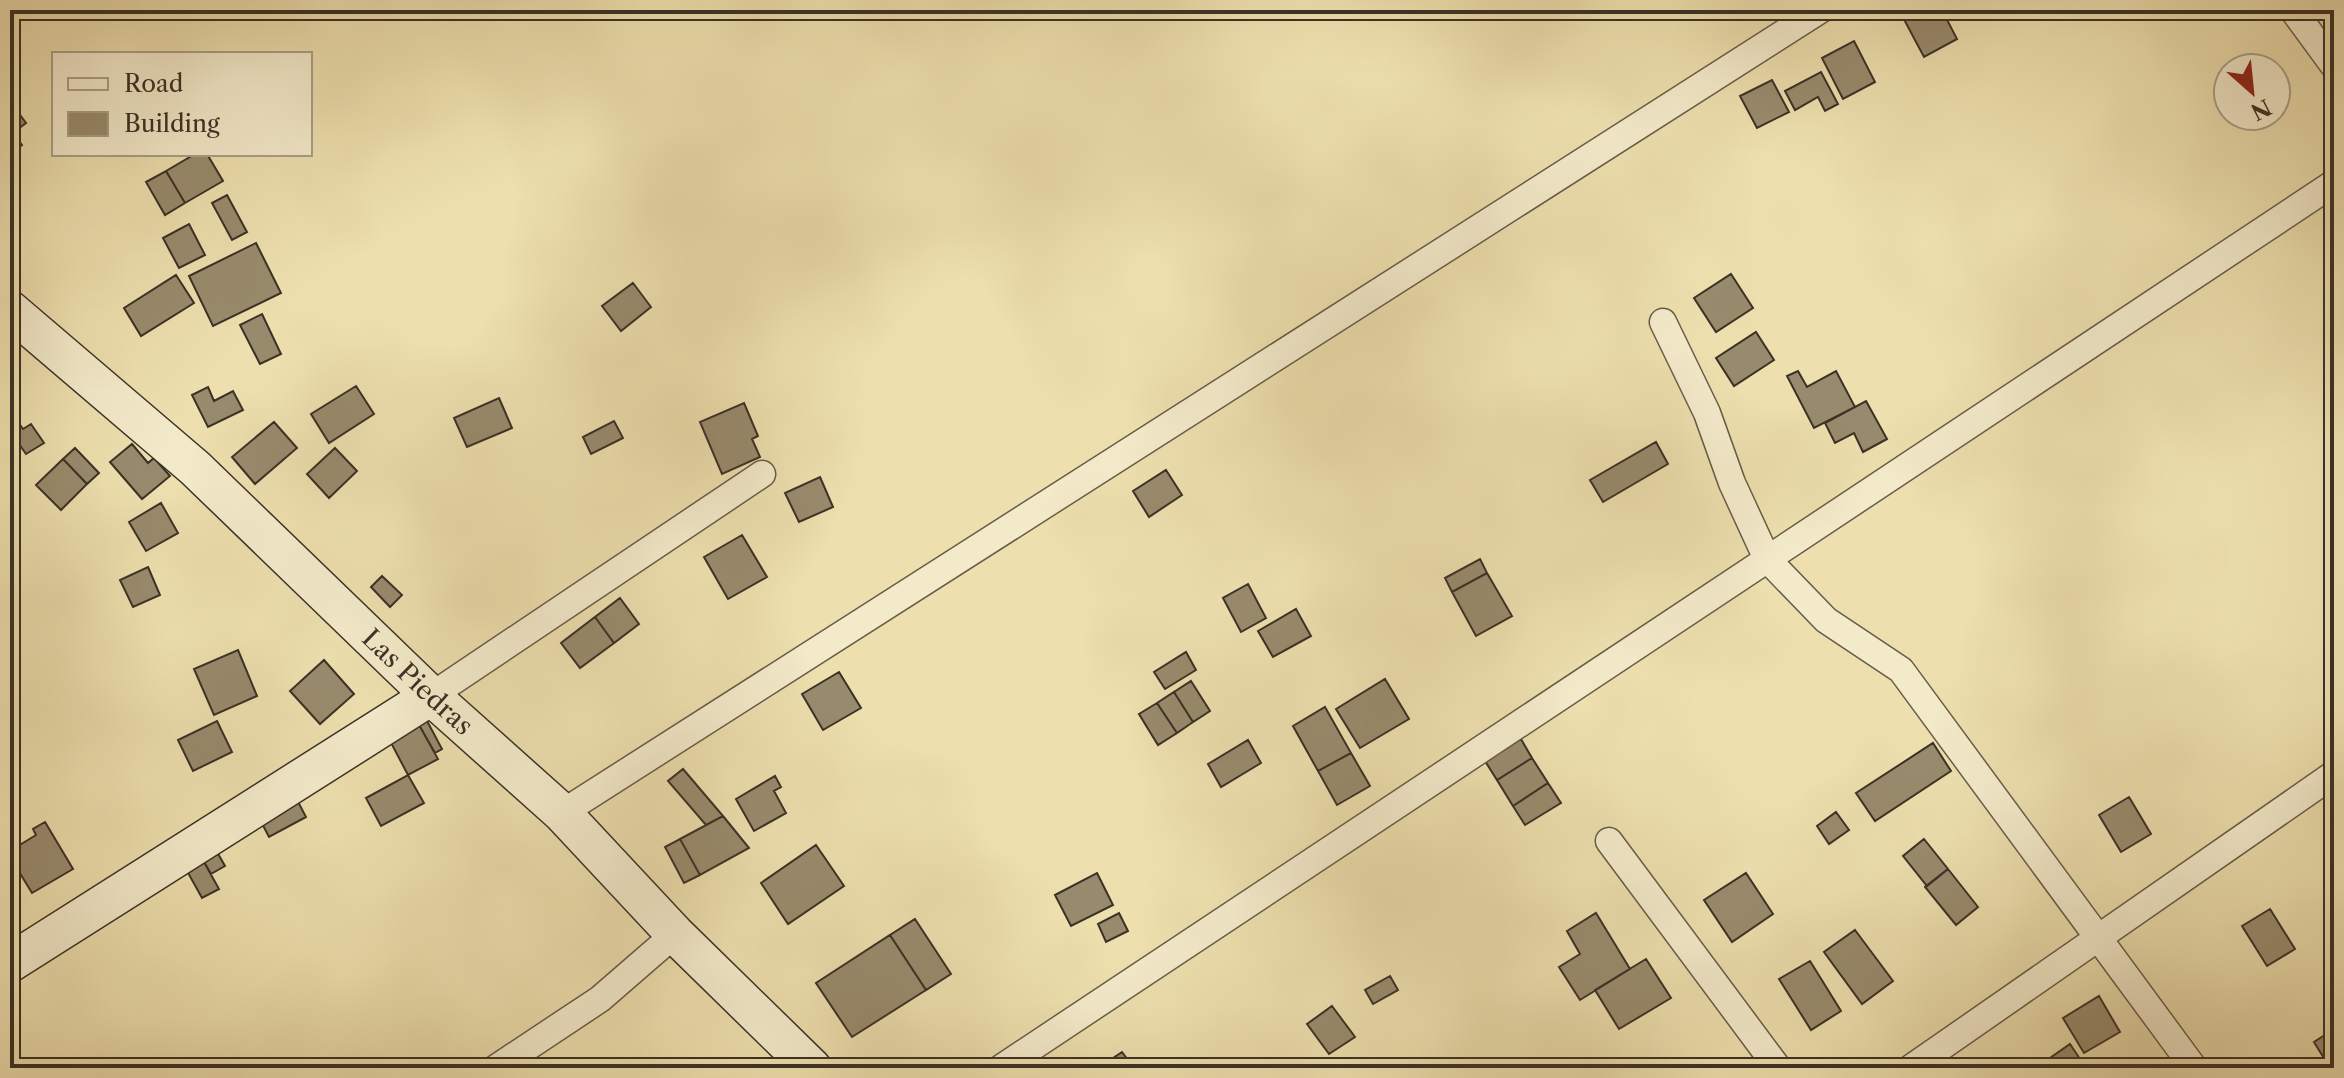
<svg xmlns="http://www.w3.org/2000/svg" width="2344" height="1078" viewBox="0 0 2344 1078" font-family="'Libre Caslon Text',serif">
	<style>
		.building { fill: #988b6d; stroke: #3b3126; stroke-width: 2 }
		.lines { fill: none; stroke-linecap: round; stroke-linejoin: round }
		.street-casing { stroke: #685c48; stroke-width: 29 }
		.secondary-casing { stroke: #3b3126; stroke-width: 41 }
		.street { stroke: #f3eaca; stroke-width: 26 }
		.secondary { stroke: #f3eaca; stroke-width: 38 }
		.labels { text-anchor: middle; dominant-baseline: central; stroke-width: 6; stroke-linejoin: round; paint-order: stroke }
		.street-label { font-size: 26px; fill: #3b3126; stroke: #f3eaca }
	</style>
	<rect width="100%" height="100%" fill="#eddfae"/>
	<filter id="stains"><feTurbulence type="fractalNoise" baseFrequency=".0025" numOctaves="4"/><feColorMatrix values="0 0 0 0 .2 0 0 0 0 .09 0 0 0 0 .02 0 0 0 .5 -.17"/></filter>
	<radialGradient id="worn" r=".72"><stop offset=".6" stop-color="#630" stop-opacity="0"/><stop offset="1" stop-color="#630" stop-opacity=".3"/></radialGradient>
	<path class="building" d="M 1899,10 L 1942,10 L 1957,39 L 1924,57 Z
		M 2321,10 L 2334,10 L 2334,22 L 2330,25 Z
		M 1854,41 L 1875,82 L 1843,99 L 1822,58 Z
		M 1821,72 L 1838,104 L 1825,111 L 1818,97 L 1795,110 L 1785,91 Z
		M 1772,80 L 1789,112 L 1757,128 L 1740,96 Z
		M 10,101 L 26,123 L 10,135 Z
		M 13,133 L 22,145 L 10,154 L 10,135 Z
		M 195,154 L 207,154 L 223,181 L 185,203 L 166,171 Z
		M 166,171 L 185,203 L 165,215 L 146,182 Z
		M 227,195 L 247,232 L 232,240 L 212,203 Z
		M 189,224 L 205,255 L 179,268 L 163,238 Z
		M 256,243 L 281,293 L 213,326 L 189,276 Z
		M 1731,274 L 1753,308 L 1716,332 L 1694,298 Z
		M 176,275 L 194,303 L 141,336 L 124,308 Z
		M 633,283 L 651,307 L 621,331 L 602,306 Z
		M 262,314 L 281,354 L 260,364 L 240,325 Z
		M 1756,332 L 1774,360 L 1734,386 L 1716,358 Z
		M 1798,371 L 1807,387 L 1836,371 L 1855,407 L 1814,428 L 1787,376 Z
		M 356,386 L 374,414 L 329,443 L 311,414 Z
		M 208,387 L 214,401 L 233,391 L 243,410 L 208,427 L 192,395 Z
		M 499,398 L 512,428 L 467,447 L 454,418 Z
		M 1866,401 L 1887,439 L 1863,452 L 1854,433 L 1835,443 L 1825,423 Z
		M 744,403 L 758,436 L 752,439 L 760,457 L 722,474 L 700,422 Z
		M 614,421 L 623,438 L 591,454 L 583,437 Z
		M 18,422 L 23,429 L 31,424 L 44,443 L 26,454 L 10,431 Z
		M 274,422 L 297,448 L 255,484 L 232,457 Z
		M 1656,442 L 1668,464 L 1603,502 L 1590,480 Z
		M 132,444 L 148,463 L 154,458 L 170,476 L 142,499 L 110,462 Z
		M 75,448 L 99,473 L 87,484 L 63,459 Z
		M 335,448 L 357,471 L 329,498 L 307,474 Z
		M 63,459 L 87,484 L 61,510 L 36,485 Z
		M 1166,470 L 1182,495 L 1149,517 L 1133,491 Z
		M 820,477 L 833,507 L 799,522 L 785,493 Z
		M 161,503 L 178,533 L 146,551 L 129,522 Z
		M 742,535 L 767,577 L 728,599 L 704,557 Z
		M 1480,559 L 1487,573 L 1452,592 L 1445,578 Z
		M 148,567 L 160,595 L 133,607 L 120,580 Z
		M 1487,573 L 1512,616 L 1476,636 L 1452,592 Z
		M 382,576 L 402,595 L 390,607 L 371,587 Z
		M 1248,584 L 1266,618 L 1241,632 L 1223,598 Z
		M 620,598 L 639,624 L 614,643 L 595,617 Z
		M 1296,609 L 1311,636 L 1273,657 L 1258,631 Z
		M 595,617 L 614,643 L 580,668 L 561,643 Z
		M 238,650 L 257,696 L 214,715 L 194,669 Z
		M 1186,652 L 1196,670 L 1165,689 L 1154,672 Z
		M 324,660 L 354,694 L 320,724 L 290,691 Z
		M 839,672 L 861,708 L 823,730 L 802,694 Z
		M 1385,679 L 1409,719 L 1360,748 L 1336,709 Z
		M 1191,681 L 1210,711 L 1193,722 L 1174,692 Z
		M 1174,692 L 1193,722 L 1177,733 L 1157,703 Z
		M 1157,703 L 1177,733 L 1158,745 L 1139,714 Z
		M 1325,707 L 1351,753 L 1318,771 L 1293,726 Z
		M 426,719 L 442,749 L 435,753 L 418,723 Z
		M 217,721 L 232,752 L 193,771 L 178,740 Z
		M 418,723 L 438,759 L 408,775 L 389,739 Z
		M 1521,739 L 1532,758 L 1497,780 L 1485,761 Z
		M 1248,740 L 1261,763 L 1221,787 L 1208,764 Z
		M 1933,743 L 1951,771 L 1875,821 L 1856,793 Z
		M 1351,753 L 1370,786 L 1337,805 L 1318,771 Z
		M 1532,758 L 1548,783 L 1513,806 L 1497,780 Z
		M 683,769 L 723,816 L 706,825 L 668,781 Z
		M 408,775 L 424,803 L 381,826 L 366,798 Z
		M 775,776 L 781,787 L 774,791 L 786,813 L 754,831 L 736,799 Z
		M 1548,783 L 1561,803 L 1525,825 L 1513,806 Z
		M 294,794 L 306,817 L 269,837 L 257,814 Z
		M 2129,797 L 2151,834 L 2121,852 L 2099,815 Z
		M 1836,812 L 1849,830 L 1829,844 L 1817,826 Z
		M 723,816 L 749,848 L 700,875 L 680,839 Z
		M 45,822 L 73,869 L 32,893 L 10,857 L 10,851 L 36,835 L 33,829 Z
		M 680,839 L 700,875 L 684,883 L 665,847 Z
		M 1924,839 L 1948,869 L 1927,886 L 1903,856 Z
		M 213,845 L 225,866 L 211,874 L 199,853 Z
		M 816,845 L 844,886 L 788,924 L 761,883 Z
		M 199,853 L 219,889 L 202,898 L 182,862 Z
		M 1948,869 L 1978,907 L 1956,925 L 1925,887 Z
		M 1097,873 L 1113,905 L 1071,926 L 1055,895 Z
		M 1746,873 L 1773,914 L 1732,942 L 1704,900 Z
		M 2270,909 L 2295,949 L 2267,966 L 2242,926 Z
		M 1119,913 L 1128,931 L 1106,942 L 1098,924 Z
		M 1596,913 L 1630,969 L 1580,1000 L 1559,967 L 1580,954 L 1567,931 Z
		M 915,919 L 951,974 L 926,990 L 890,935 Z
		M 1855,930 L 1893,981 L 1862,1004 L 1824,952 Z
		M 890,935 L 926,990 L 852,1037 L 816,983 Z
		M 1646,959 L 1671,998 L 1619,1029 L 1595,990 Z
		M 1810,961 L 1841,1011 L 1811,1030 L 1779,979 Z
		M 1390,976 L 1398,990 L 1373,1004 L 1365,990 Z
		M 2099,996 L 2120,1032 L 2084,1053 L 2063,1018 Z
		M 1332,1006 L 1355,1037 L 1329,1054 L 1307,1024 Z
		M 2334,1029 L 2334,1068 L 2330,1068 L 2314,1042 Z
		M 2070,1044 L 2086,1068 L 2042,1068 L 2040,1065 Z
		M 1122,1052 L 1134,1068 L 1098,1068 Z"/>
	<g class="lines">
		<g class="street-casing">
			<path id="street" d="M 2293,10 L 2334,66
				M 1663,322 L 1707,413 L 1732,483 L 1767,559 L 1826,620 L 1901,670 L 2194,1068
				M 431,696 L 762,474
				M 562,813 L 1820,10
				M 1609,841 L 1778,1068
				M 496,1068 L 600,999 L 675,934
				M 1001,1068 L 2334,183
				M 1911,1068 L 2334,774"/>
		</g>
		<g class="secondary-casing">
			<g id="secondary">
				<path id="s1" d="M 10,310 L 195,468 L 431,696 L 562,813 L 675,934 L 812,1068"/>
				<path d="M 10,963 L 431,696"/>
			</g>
		</g>
		<use href="#street" class="street"/>
		<use href="#secondary" class="secondary"/>
	</g>
	<g class="labels">
		<g class="street-label">
			<text stroke="none"><textPath href="#s1" startOffset="552">Las Piedras</textPath></text>
		</g>
	</g>
	<rect width="2344" height="1078" fill="none" stroke="#eddfae" stroke-width="40"/>
	<rect x="12" y="12" width="2320" height="1054" fill="none" stroke="#3b3126" stroke-width="4"/>
	<rect x="20" y="20" width="2304" height="1038" fill="none" stroke="#3b3126" stroke-width="2"/>
	<rect x="52" y="52" width="260" height="104" fill="#f3eaca" stroke="#a9a088" stroke-width="2"/>
	<rect x="68" y="78" width="40" height="12" fill="#f3eaca" stroke="#a9a088" stroke-width="2"/>
	<text x="124" y="92" font-size="24" fill="#3b3126">Road</text>
	<rect x="68" y="112" width="40" height="24" fill="#988b6d" stroke="#a9a088" stroke-width="2"/>
	<text x="124" y="132" font-size="24" fill="#3b3126">Building</text>
	<g transform="translate(2252 92) rotate(153)"><circle r="38" fill="#f3eaca" stroke="#a9a088" stroke-width="2"/>
	<path d="M0-6L14 30L0 20L-14 30Z" fill="#8f2418"/>
	<text y="-12" font-size="22" font-weight="bold" text-anchor="middle" fill="#3b3126">N</text>
	</g>
	<rect width="100%" height="100%" filter="url(#stains)"/>
	<rect width="100%" height="100%" fill="url(#worn)"/>
</svg>
